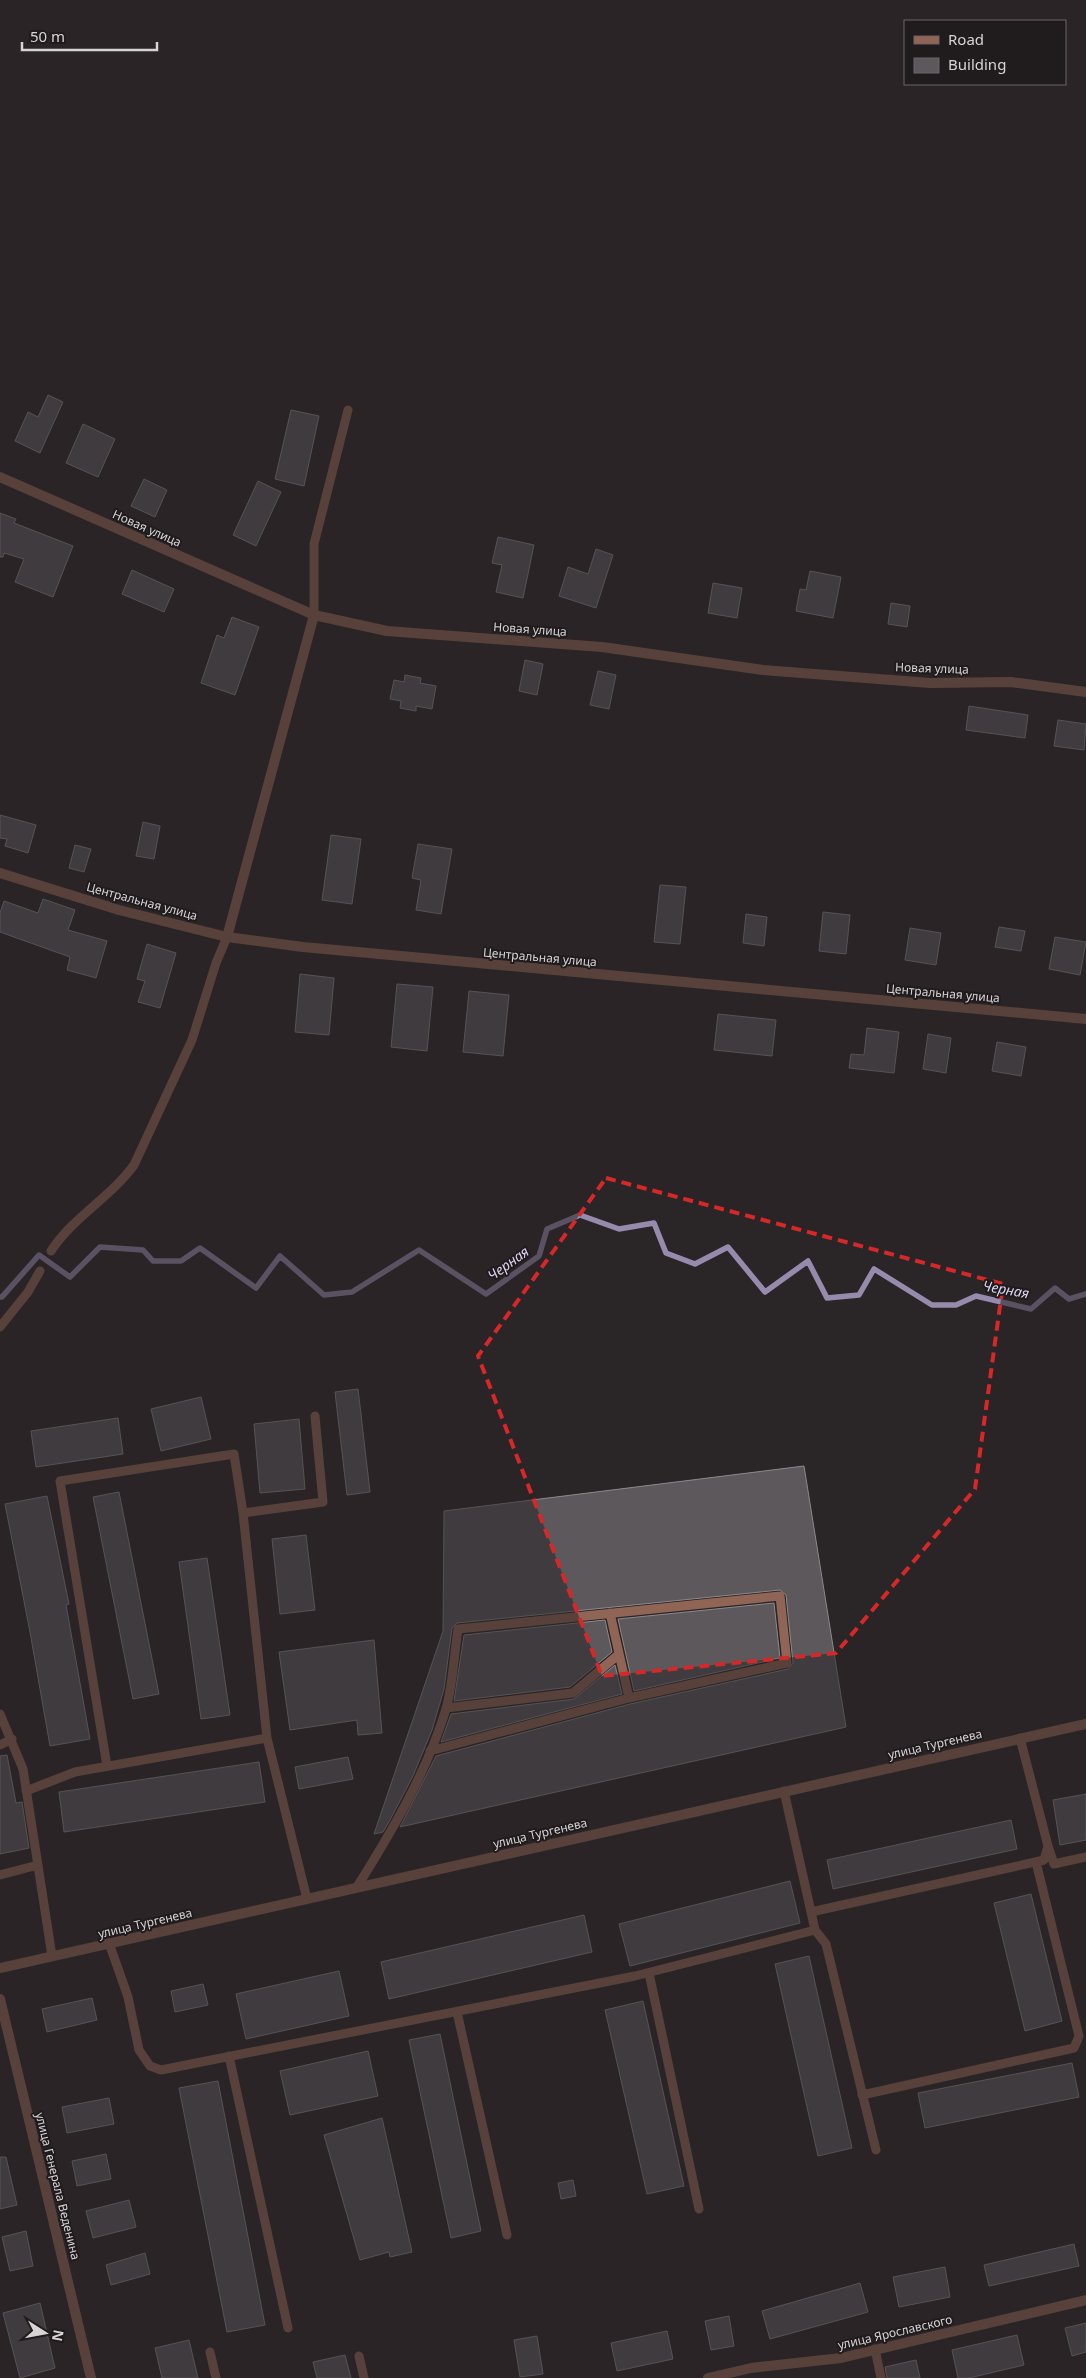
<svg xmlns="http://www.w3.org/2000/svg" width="1086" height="2378" viewBox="0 0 1086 2378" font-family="'Noto Sans',sans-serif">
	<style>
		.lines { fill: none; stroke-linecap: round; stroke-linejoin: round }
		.stream { stroke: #968bad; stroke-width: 5.5 }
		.building { fill: #5c585b; stroke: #8d898c }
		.service { stroke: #906555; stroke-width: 9 }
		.minor { stroke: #906555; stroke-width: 10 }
		.tertiary { stroke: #906555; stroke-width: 10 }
		.marked { fill: none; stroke: #d62828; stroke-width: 4; stroke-dasharray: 10 6; stroke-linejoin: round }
		.labels { text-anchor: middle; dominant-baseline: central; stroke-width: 4; stroke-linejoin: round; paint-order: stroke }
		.street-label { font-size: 12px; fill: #d8d4d5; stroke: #201b1c }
		.water-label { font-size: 14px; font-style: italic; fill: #ddd5f3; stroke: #201b1c }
	</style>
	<rect width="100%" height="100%" fill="#2a2526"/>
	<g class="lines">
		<path class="stream" d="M 0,1297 L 2,1297 L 39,1255 L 70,1277 L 100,1247 L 143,1250 L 153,1261 L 181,1261 L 200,1248 L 256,1288 L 280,1256 L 324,1295 L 352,1292 L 419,1250 L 486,1294 L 539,1256 L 547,1229 L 580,1215 L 619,1229 L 654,1223 L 666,1253 L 695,1264 L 728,1247 L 765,1292 L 808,1261 L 827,1298 L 859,1295 L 874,1269 L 932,1305 L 956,1305 L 976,1296 L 1031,1309 L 1055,1288 L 1069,1299 L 1086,1294"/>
	</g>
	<path class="building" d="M 48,395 L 63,402 L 40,453 L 15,441 L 28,412 L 38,417 Z
		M 291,410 L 319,416 L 304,486 L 275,479 Z
		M 83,424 L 115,439 L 98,477 L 66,463 Z
		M 144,479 L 167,490 L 155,517 L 131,506 Z
		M 258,481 L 281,492 L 256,546 L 233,535 Z
		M 0,513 L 16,519 L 14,523 L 73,546 L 53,597 L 15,582 L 24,559 L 4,553 L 3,557 L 0,557 Z
		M 498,537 L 534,545 L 523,598 L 496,592 L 502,565 L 492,563 Z
		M 596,549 L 613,555 L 596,608 L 559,596 L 568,567 L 588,574 Z
		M 132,570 L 174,589 L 164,612 L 122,594 Z
		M 810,571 L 841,577 L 833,618 L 796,611 L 800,589 L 806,590 Z
		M 713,583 L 742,588 L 737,618 L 708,613 Z
		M 891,603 L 910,606 L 907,627 L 888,624 Z
		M 232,617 L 259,627 L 235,695 L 201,683 L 217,635 L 224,638 Z
		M 525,660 L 543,664 L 537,695 L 519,691 Z
		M 598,671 L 616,675 L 609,709 L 590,705 Z
		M 405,675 L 421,678 L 420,683 L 436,686 L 432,709 L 416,706 L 416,711 L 400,708 L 401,701 L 390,699 L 394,680 L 404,682 Z
		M 969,706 L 1028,715 L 1025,738 L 966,730 Z
		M 1058,720 L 1086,724 L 1084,750 L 1054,746 Z
		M 0,815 L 36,825 L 28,853 L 5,846 L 7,839 L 0,838 Z
		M 143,822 L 160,826 L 154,859 L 136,856 Z
		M 331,835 L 361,839 L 352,904 L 322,900 Z
		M 418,844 L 452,849 L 441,914 L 416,910 L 421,880 L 412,878 Z
		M 75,845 L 91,849 L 84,872 L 69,868 Z
		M 660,885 L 686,887 L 680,944 L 654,942 Z
		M 43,899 L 75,910 L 68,930 L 107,941 L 96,978 L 67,970 L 70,957 L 0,932 L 0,913 L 4,901 L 38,913 Z
		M 823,912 L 850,915 L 846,954 L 819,951 Z
		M 746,914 L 767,917 L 764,946 L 743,943 Z
		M 999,927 L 1025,931 L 1021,951 L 995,947 Z
		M 910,928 L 941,933 L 936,965 L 905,960 Z
		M 1055,937 L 1086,942 L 1080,975 L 1049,969 Z
		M 147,944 L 176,953 L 160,1008 L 138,1002 L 145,981 L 137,979 Z
		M 300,974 L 334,978 L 329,1035 L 295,1032 Z
		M 397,984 L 433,987 L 427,1051 L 391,1047 Z
		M 469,991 L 509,995 L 503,1056 L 463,1052 Z
		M 718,1014 L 776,1020 L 772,1056 L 714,1050 Z
		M 867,1028 L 899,1032 L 894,1073 L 849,1068 L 851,1054 L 864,1055 Z
		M 928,1034 L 951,1038 L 946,1073 L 923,1069 Z
		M 997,1042 L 1026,1047 L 1021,1076 L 992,1071 Z
		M 358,1389 L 370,1492 L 347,1495 L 335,1392 Z
		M 201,1397 L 211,1439 L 161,1451 L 151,1409 Z
		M 118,1418 L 123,1454 L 36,1467 L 31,1431 Z
		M 299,1419 L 305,1489 L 260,1493 L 254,1424 Z
		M 804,1466 L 846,1727 L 400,1827 L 436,1756 L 630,1704 L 788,1669 L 793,1663 L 786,1595 L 780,1590 L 457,1623 L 452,1628 L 444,1689 L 432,1730 L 413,1776 L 390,1820 L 383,1832 L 374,1834 L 443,1631 L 444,1511 Z
		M 119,1492 L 159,1694 L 133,1699 L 93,1497 Z
		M 47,1496 L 69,1604 L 66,1605 L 90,1739 L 50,1746 L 30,1632 L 5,1504 Z
		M 306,1535 L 315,1610 L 280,1614 L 272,1539 Z
		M 207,1558 L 230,1715 L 201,1719 L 179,1562 Z
		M 774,1603 L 780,1658 L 634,1691 L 618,1619 Z
		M 605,1620 L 612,1652 L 570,1687 L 454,1701 L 464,1635 Z
		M 374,1640 L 382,1733 L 358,1735 L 357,1720 L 290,1730 L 279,1652 Z
		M 615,1665 L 622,1694 L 441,1742 L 451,1714 L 574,1699 Z
		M 7,1755 L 16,1803 L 22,1802 L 29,1848 L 0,1854 L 0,1756 Z
		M 348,1757 L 353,1779 L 299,1789 L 295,1767 Z
		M 259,1762 L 265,1802 L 64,1832 L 59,1792 Z
		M 1086,1794 L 1086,1840 L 1060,1845 L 1053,1800 Z
		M 1011,1820 L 1017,1849 L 833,1889 L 827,1860 Z
		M 790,1881 L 800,1923 L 630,1966 L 619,1924 Z
		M 1031,1894 L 1062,2021 L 1025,2031 L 994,1903 Z
		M 584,1915 L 592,1952 L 389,1999 L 381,1962 Z
		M 809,1956 L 852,2148 L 818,2156 L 775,1964 Z
		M 339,1971 L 349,2016 L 246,2039 L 236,1994 Z
		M 203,1984 L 208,2005 L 175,2012 L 171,1991 Z
		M 92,1998 L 97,2020 L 47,2032 L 42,2009 Z
		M 643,2001 L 684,2186 L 647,2194 L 605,2010 Z
		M 440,2034 L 481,2231 L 451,2238 L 409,2040 Z
		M 368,2051 L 378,2096 L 290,2115 L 280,2071 Z
		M 1072,2063 L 1079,2097 L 925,2128 L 918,2093 Z
		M 218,2081 L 265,2325 L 227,2332 L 179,2088 Z
		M 109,2098 L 114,2124 L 67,2133 L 62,2107 Z
		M 382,2118 L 412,2252 L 390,2257 L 389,2252 L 360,2260 L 324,2135 Z
		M 106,2154 L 111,2179 L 77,2186 L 72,2161 Z
		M 0,2157 L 6,2157 L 17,2205 L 0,2209 Z
		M 573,2180 L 576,2196 L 561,2199 L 558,2183 Z
		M 129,2200 L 136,2227 L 93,2238 L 86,2211 Z
		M 26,2231 L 33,2266 L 10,2271 L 2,2237 Z
		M 1074,2244 L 1079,2266 L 989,2286 L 984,2265 Z
		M 145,2253 L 150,2274 L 111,2285 L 106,2265 Z
		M 945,2267 L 950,2297 L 899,2307 L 893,2277 Z
		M 860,2283 L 868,2312 L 770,2339 L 762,2311 Z
		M 40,2303 L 55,2368 L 20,2378 L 3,2313 Z
		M 729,2316 L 734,2346 L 711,2350 L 705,2321 Z
		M 1086,2323 L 1086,2352 L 1072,2356 L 1065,2328 Z
		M 667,2331 L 673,2359 L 617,2371 L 611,2343 Z
		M 1017,2335 L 1024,2365 L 969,2378 L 958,2378 L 952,2350 Z
		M 537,2336 L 543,2374 L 520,2377 L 514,2340 Z
		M 189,2340 L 198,2378 L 162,2378 L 155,2348 Z
		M 345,2355 L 351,2378 L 317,2378 L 313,2362 Z
		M 916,2360 L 920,2378 L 887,2378 L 885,2367 Z"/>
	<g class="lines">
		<path class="service" d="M 314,615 L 314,544 L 348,410
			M 51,1251 C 73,1217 110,1198 134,1165 L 192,1040 L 216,963 L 227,937
			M 0,1327 L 28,1292 L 40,1271
			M 243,1513 L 323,1502 L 315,1416
			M 610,1613 L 629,1698
			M 446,1708 L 573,1693 L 618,1655
			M 0,1714 L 23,1769 L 52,1956
			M 0,1745 L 12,1739
			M 107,1766 L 60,1481 L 234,1454 L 243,1513 L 267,1738 L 307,1899
			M 26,1791 L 75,1772 L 267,1738
			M 784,1791 L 815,1930 L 826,1944 L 876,2150
			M 1048,1846 L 1054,1864 L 1086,1857
			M 0,1875 L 38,1865
			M 357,1887 C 392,1831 427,1772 446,1709 C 453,1684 454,1655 458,1629 L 780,1596 L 787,1663 L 629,1698 L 430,1751
			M 811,1912 L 1044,1860 L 1048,1846 L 1020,1738
			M 109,1943 L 128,1997 L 139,2050 L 150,2066 L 161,2070 L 635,1976 L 815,1930
			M 649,1973 L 699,2209
			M 457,2012 L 507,2235
			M 229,2056 L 288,2328
			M 862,2095 L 1074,2048 L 1079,2036 L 1036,1862
			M 875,2349 L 881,2378
			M 210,2352 L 216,2378
			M 359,2356 L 364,2378"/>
		<path class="minor" d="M 0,477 L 314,615 L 387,631 L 602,647 L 763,670 L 930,683 L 1011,682 L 1086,692
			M 0,873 L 119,910 L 227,937 L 303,947 L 1086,1019
			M 227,937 L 314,615
			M 0,1999 L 91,2378
			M 708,2378 L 751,2368 L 841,2358 L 1086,2300"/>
		<path class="tertiary" d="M 0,1968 L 1086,1724"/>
	</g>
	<path d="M0 0H1086V2378H0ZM 606,1178 L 1003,1284 L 975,1489 L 836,1653 L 602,1676 L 478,1356 Z" fill="#2a2526" fill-opacity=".55" fill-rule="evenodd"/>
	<path class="marked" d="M 606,1178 L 1003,1284 L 975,1489 L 836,1653 L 602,1676 L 478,1356 Z"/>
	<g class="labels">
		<g class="street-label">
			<text transform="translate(147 528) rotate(24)">Новая улица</text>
			<text transform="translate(530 629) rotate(4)">Новая улица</text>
			<text transform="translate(932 668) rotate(2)">Новая улица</text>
			<text transform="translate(142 901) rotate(15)">Центральная улица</text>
			<text transform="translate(540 957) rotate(5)">Центральная улица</text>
			<text transform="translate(943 993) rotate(5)">Центральная улица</text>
			<text transform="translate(935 1744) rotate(-13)">улица Тургенева</text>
			<text transform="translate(540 1833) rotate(-13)">улица Тургенева</text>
			<text transform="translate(145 1923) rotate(-13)">улица Тургенева</text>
			<text transform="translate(58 2186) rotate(76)">улица Генерала Веденина</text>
			<text transform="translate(895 2332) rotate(-13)">улица Ярославского</text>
		</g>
		<g class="water-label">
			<text transform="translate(508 1263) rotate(-36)">Черная</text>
			<text transform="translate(1006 1289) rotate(10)">Черная</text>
		</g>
	</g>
	<rect x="904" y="20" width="162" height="65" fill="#201b1c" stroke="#6a6566"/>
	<rect x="914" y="36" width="25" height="8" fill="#906555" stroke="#6a6566"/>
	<text x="948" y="45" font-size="15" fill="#d8d4d5">Road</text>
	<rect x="914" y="58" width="25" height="15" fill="#5c585b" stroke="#6a6566"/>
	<text x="948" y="70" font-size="15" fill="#d8d4d5">Building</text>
	<g transform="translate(45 2333) rotate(101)" stroke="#201b1c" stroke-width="4" paint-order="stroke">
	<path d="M0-4L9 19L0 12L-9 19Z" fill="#d8d4d5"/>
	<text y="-8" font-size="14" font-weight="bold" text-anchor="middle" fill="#d8d4d5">N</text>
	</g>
	<path d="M22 42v8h135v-8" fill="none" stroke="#d8d4d5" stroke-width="2.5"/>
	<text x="30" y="42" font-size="15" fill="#d8d4d5" stroke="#201b1c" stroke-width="4" paint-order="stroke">50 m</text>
</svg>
